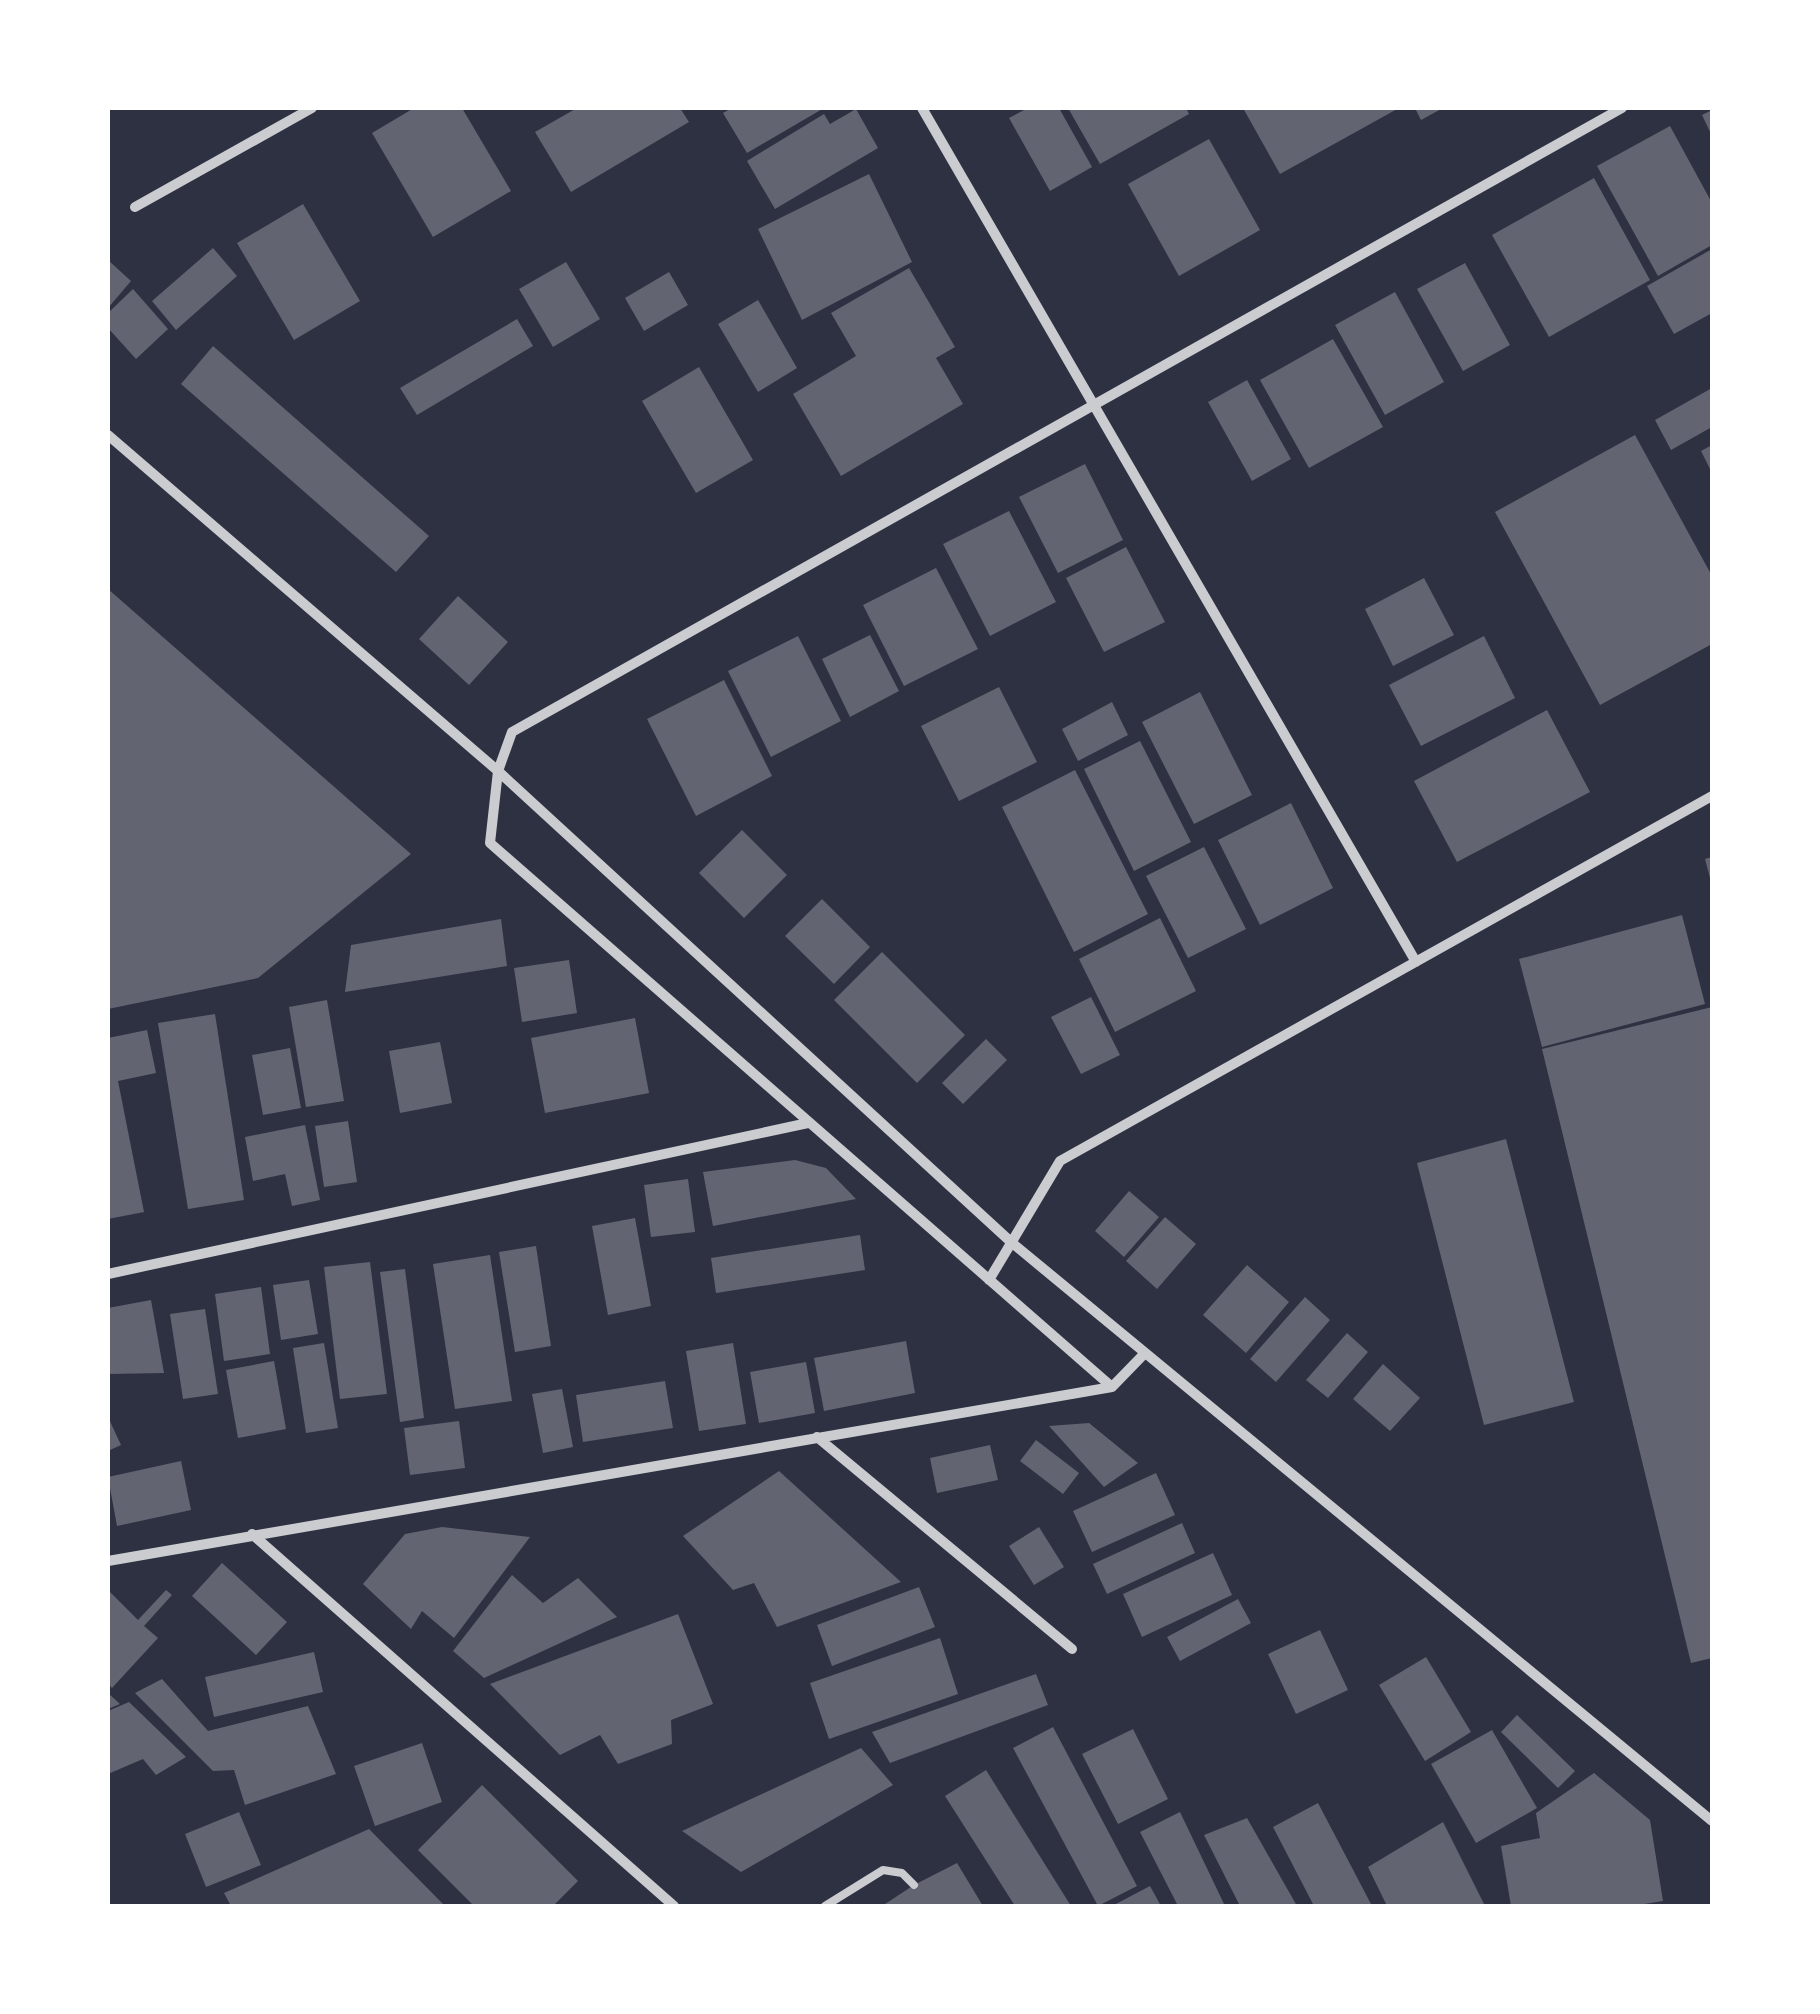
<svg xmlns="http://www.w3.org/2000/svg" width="1820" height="2014" viewBox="0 0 1820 2014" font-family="'Source Serif 4',serif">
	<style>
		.building { fill: #626471 }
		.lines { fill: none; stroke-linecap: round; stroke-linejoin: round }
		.service { stroke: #caccd0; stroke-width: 8 }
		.minor { stroke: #caccd0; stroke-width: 10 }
	</style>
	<rect width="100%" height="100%" fill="#2d3142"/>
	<path class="building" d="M 414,108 L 462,108 L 511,191 L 433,237 L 372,133 Z
		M 577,108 L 680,108 L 689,122 L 571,192 L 535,132 Z
		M 732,108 L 824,108 L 747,153 L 723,113 Z
		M 1028,108 L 1059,108 L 1092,167 L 1050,191 L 1009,118 Z
		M 1068,108 L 1186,108 L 1189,114 L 1100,164 Z
		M 1243,108 L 1399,108 L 1280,174 Z
		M 1415,108 L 1443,108 L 1421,120 Z
		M 856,109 L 878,148 L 775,209 L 747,161 L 824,114 L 830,124 Z
		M 1712,110 L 1712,136 L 1702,115 Z
		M 1670,126 L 1712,203 L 1712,245 L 1658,276 L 1597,166 Z
		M 1209,139 L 1260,230 L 1179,276 L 1128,184 Z
		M 869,174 L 912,262 L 802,320 L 758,229 Z
		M 1594,178 L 1650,280 L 1549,337 L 1492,235 Z
		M 303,204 L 360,301 L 294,340 L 237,243 Z
		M 213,248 L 237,276 L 176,330 L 152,301 Z
		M 1712,249 L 1712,313 L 1674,334 L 1647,286 Z
		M 108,260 L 131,281 L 108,308 Z
		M 566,262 L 600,319 L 553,347 L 519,289 Z
		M 1465,263 L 1510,345 L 1463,371 L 1417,289 Z
		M 909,268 L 955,347 L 936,358 L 963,404 L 841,476 L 793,394 L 856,356 L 831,313 Z
		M 669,272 L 688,305 L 644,331 L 625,298 Z
		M 133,289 L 168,329 L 136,359 L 108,328 L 108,313 Z
		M 1395,292 L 1444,382 L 1385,415 L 1335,325 Z
		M 758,300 L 797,368 L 758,392 L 718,324 Z
		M 517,319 L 533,346 L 417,415 L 400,388 Z
		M 1333,339 L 1383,427 L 1309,468 L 1260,380 Z
		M 213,346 L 429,536 L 396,572 L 181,384 Z
		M 699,367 L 753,460 L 696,493 L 642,401 Z
		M 1247,380 L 1291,459 L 1252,481 L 1208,402 Z
		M 1712,388 L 1712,427 L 1671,450 L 1655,420 Z
		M 1635,435 L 1712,576 L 1712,644 L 1600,705 L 1495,512 Z
		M 1712,445 L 1712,473 L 1701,451 Z
		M 1085,464 L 1123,540 L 1058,573 L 1019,497 Z
		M 1009,511 L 1056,602 L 990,636 L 943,544 Z
		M 1126,547 L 1165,622 L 1104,652 L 1066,578 Z
		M 936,568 L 978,649 L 904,686 L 863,605 Z
		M 1424,578 L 1454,635 L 1393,666 L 1365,609 Z
		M 108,589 L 411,854 L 258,978 L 108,1009 Z
		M 458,596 L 508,642 L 469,685 L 419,639 Z
		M 870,635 L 899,691 L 850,717 L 822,659 Z
		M 798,636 L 841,721 L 771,757 L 728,671 Z
		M 1484,636 L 1515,698 L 1421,746 L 1389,685 Z
		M 724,680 L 772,776 L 696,816 L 647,719 Z
		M 999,687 L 1037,762 L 959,801 L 921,726 Z
		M 1200,692 L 1252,795 L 1194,824 L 1142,722 Z
		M 1112,702 L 1128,735 L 1078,761 L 1062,729 Z
		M 1547,710 L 1590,792 L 1457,862 L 1414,781 Z
		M 1140,741 L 1191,842 L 1134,871 L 1084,769 Z
		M 1075,770 L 1148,914 L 1074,952 L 1002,807 Z
		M 1291,803 L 1333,888 L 1260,925 L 1218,840 Z
		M 742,830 L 787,875 L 744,918 L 699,873 Z
		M 1204,847 L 1246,929 L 1188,958 L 1146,876 Z
		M 1712,857 L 1712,881 L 1711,882 L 1705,859 Z
		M 822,899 L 870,947 L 834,984 L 785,936 Z
		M 1682,915 L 1705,1004 L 1542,1047 L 1519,959 Z
		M 1160,918 L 1196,991 L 1115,1032 L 1079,959 Z
		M 501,919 L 507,966 L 345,992 L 351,945 Z
		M 882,952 L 965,1035 L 917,1083 L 834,1000 Z
		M 569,960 L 577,1013 L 522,1022 L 514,968 Z
		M 1091,997 L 1120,1055 L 1081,1074 L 1051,1017 Z
		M 327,1000 L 344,1101 L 306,1107 L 289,1007 Z
		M 1712,1007 L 1712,1658 L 1691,1663 L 1542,1049 Z
		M 215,1014 L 244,1200 L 188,1209 L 158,1023 Z
		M 635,1018 L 649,1093 L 545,1113 L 531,1038 Z
		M 147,1030 L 156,1073 L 118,1081 L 144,1212 L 108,1219 L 108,1038 Z
		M 986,1039 L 1007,1060 L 963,1104 L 942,1083 Z
		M 440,1042 L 452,1103 L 400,1113 L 389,1051 Z
		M 290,1048 L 301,1108 L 263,1115 L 252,1055 Z
		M 348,1121 L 357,1182 L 324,1187 L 315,1126 Z
		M 305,1125 L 320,1200 L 292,1206 L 285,1174 L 253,1181 L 245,1137 Z
		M 1506,1139 L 1574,1402 L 1484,1425 L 1417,1163 Z
		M 795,1160 L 826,1168 L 856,1199 L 713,1226 L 703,1172 Z
		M 688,1179 L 695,1232 L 651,1237 L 644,1185 Z
		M 1129,1191 L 1159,1217 L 1124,1257 L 1095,1231 Z
		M 1165,1217 L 1196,1244 L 1157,1289 L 1126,1261 Z
		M 635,1218 L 651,1306 L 608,1315 L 592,1226 Z
		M 860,1235 L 865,1270 L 716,1293 L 711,1258 Z
		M 536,1246 L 551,1346 L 515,1352 L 499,1252 Z
		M 490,1255 L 512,1401 L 455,1409 L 433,1264 Z
		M 370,1262 L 387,1394 L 340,1399 L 324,1267 Z
		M 1247,1265 L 1289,1302 L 1246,1353 L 1203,1315 Z
		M 405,1269 L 424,1418 L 400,1422 L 380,1272 Z
		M 309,1280 L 318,1334 L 281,1340 L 273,1285 Z
		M 261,1287 L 270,1354 L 224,1361 L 215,1294 Z
		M 1305,1297 L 1330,1320 L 1276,1382 L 1250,1359 Z
		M 151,1300 L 164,1373 L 108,1374 L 108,1308 Z
		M 205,1309 L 218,1394 L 183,1399 L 170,1314 Z
		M 1347,1333 L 1368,1352 L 1328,1398 L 1306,1380 Z
		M 906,1341 L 915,1393 L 824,1411 L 814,1358 Z
		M 324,1343 L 338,1428 L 306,1433 L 293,1348 Z
		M 733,1343 L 746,1424 L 699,1431 L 686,1351 Z
		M 274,1361 L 286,1429 L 238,1438 L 226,1370 Z
		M 806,1362 L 815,1413 L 759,1423 L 750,1372 Z
		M 1383,1364 L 1420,1398 L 1390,1431 L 1353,1399 Z
		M 665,1381 L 673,1428 L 583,1442 L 576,1395 Z
		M 562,1389 L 573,1447 L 543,1453 L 532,1394 Z
		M 108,1417 L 121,1445 L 108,1451 Z
		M 459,1421 L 465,1468 L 410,1475 L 404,1428 Z
		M 1089,1423 L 1138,1463 L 1104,1487 L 1049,1426 Z
		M 1036,1440 L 1079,1473 L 1063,1494 L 1020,1461 Z
		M 990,1445 L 998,1480 L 937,1493 L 930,1458 Z
		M 181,1461 L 191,1510 L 117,1526 L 108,1477 Z
		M 779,1471 L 901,1582 L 777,1627 L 754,1583 L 733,1590 L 683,1536 Z
		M 1156,1473 L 1175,1515 L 1092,1552 L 1073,1511 Z
		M 1182,1523 L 1195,1553 L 1107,1594 L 1093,1564 Z
		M 442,1527 L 530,1537 L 454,1638 L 422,1611 L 411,1629 L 363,1584 L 405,1534 Z
		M 1039,1527 L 1064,1567 L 1034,1585 L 1009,1546 Z
		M 1213,1553 L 1232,1595 L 1142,1637 L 1123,1594 Z
		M 222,1563 L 287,1622 L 256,1655 L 192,1596 Z
		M 512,1575 L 543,1603 L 578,1578 L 617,1617 L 484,1678 L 453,1651 Z
		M 919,1587 L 935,1627 L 832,1666 L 817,1625 Z
		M 108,1590 L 138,1620 L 166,1590 L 172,1595 L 144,1626 L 158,1638 L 112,1688 L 108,1684 Z
		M 1238,1599 L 1251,1623 L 1180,1661 L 1167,1637 Z
		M 678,1614 L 713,1704 L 671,1720 L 672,1744 L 618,1764 L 600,1735 L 560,1755 L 490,1684 Z
		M 1320,1630 L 1348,1690 L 1296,1714 L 1268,1654 Z
		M 940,1638 L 958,1694 L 829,1739 L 810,1683 Z
		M 314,1652 L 323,1692 L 214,1717 L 205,1677 Z
		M 1426,1657 L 1471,1732 L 1425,1761 L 1379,1685 Z
		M 1036,1674 L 1048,1705 L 890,1763 L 872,1732 Z
		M 162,1679 L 208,1731 L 308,1706 L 336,1774 L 245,1805 L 234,1770 L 213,1771 L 135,1693 Z
		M 108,1693 L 120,1704 L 108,1709 Z
		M 129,1702 L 186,1757 L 156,1775 L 143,1759 L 108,1774 L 108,1711 Z
		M 1517,1715 L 1575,1771 L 1558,1788 L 1501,1732 Z
		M 1053,1727 L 1137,1886 L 1098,1906 L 1013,1748 Z
		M 1133,1729 L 1168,1799 L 1118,1824 L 1082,1754 Z
		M 1492,1730 L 1537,1808 L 1476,1843 L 1431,1764 Z
		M 422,1743 L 442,1802 L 375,1826 L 354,1766 Z
		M 861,1748 L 893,1785 L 741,1872 L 682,1831 Z
		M 986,1770 L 1071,1906 L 1015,1906 L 945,1796 Z
		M 1594,1773 L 1650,1820 L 1663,1901 L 1632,1906 L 1511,1906 L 1501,1846 L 1540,1838 L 1536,1813 Z
		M 482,1785 L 578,1881 L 553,1906 L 474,1906 L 418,1850 Z
		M 1318,1803 L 1360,1883 L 1372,1906 L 1314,1906 L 1273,1827 Z
		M 239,1812 L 261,1865 L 206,1887 L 185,1834 Z
		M 1180,1812 L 1225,1906 L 1178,1906 L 1140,1832 Z
		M 1247,1818 L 1297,1906 L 1240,1906 L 1204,1835 Z
		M 1443,1822 L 1485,1906 L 1387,1906 L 1368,1867 Z
		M 369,1829 L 445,1906 L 231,1906 L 224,1893 Z
		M 957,1863 L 983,1906 L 882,1906 L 914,1885 Z
		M 1150,1886 L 1161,1906 L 1112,1906 Z"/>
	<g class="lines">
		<path class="service" d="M 825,1906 L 883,1870 L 902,1873 L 914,1885"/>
		<path class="minor" d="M 922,108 L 1416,962
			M 135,207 L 312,108
			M 108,435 L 498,771 L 1011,1242 L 1712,1821
			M 108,1274 L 808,1123
			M 989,1280 L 1060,1161 L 1712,796
			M 1145,1353 L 1112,1387 L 490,843 L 498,771 L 512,732 L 1622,108
			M 817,1437 L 1072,1649
			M 252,1534 L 674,1906
			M 108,1561 L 1112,1387"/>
	</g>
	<rect width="1820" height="2014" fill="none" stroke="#ffffff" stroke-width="220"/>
</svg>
